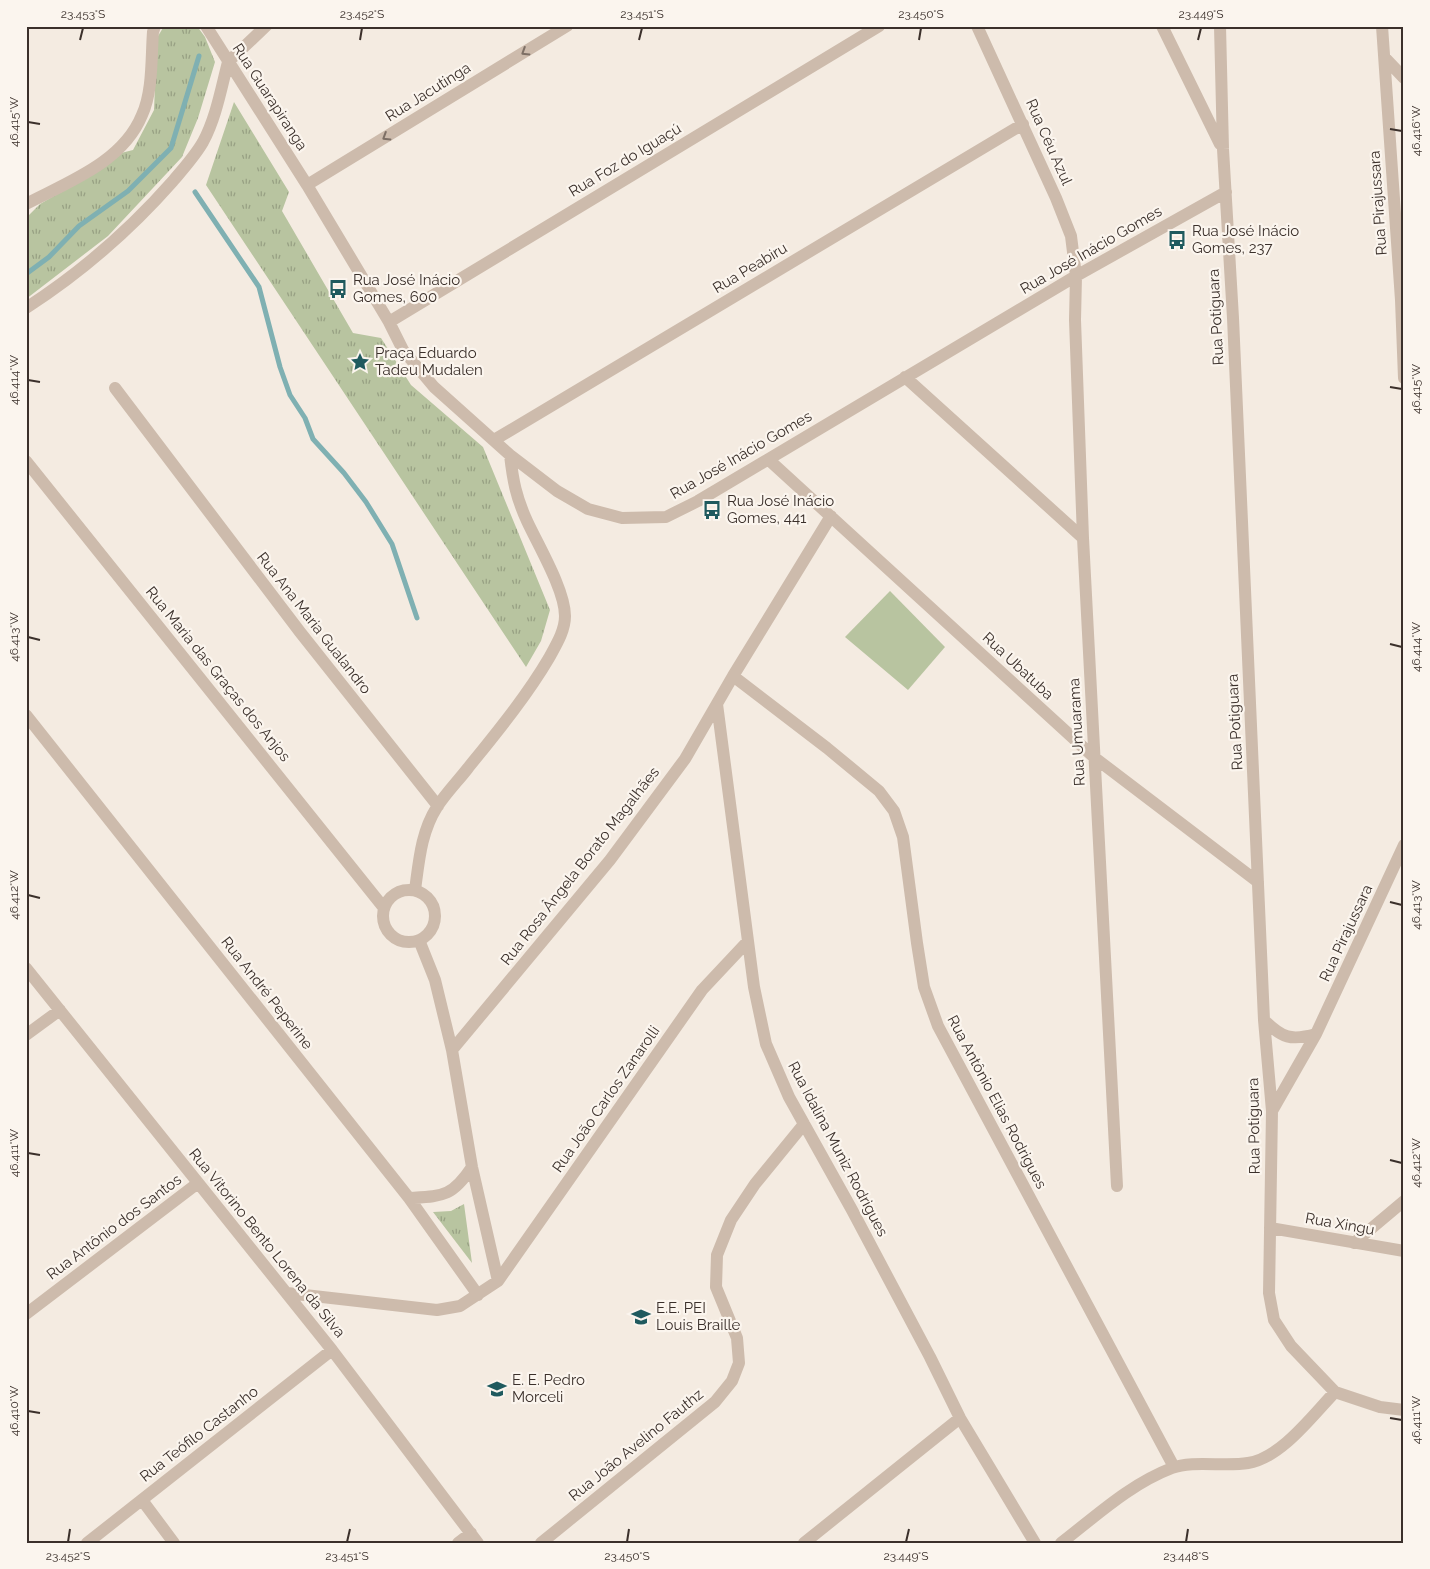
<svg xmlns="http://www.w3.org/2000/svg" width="1430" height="1569" viewBox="0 0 1430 1569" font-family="Raleway,sans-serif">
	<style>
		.grass { fill: url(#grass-tufts) }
		.park { fill: #b8c4a0 }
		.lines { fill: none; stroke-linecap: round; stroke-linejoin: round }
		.stream { stroke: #7fb0b2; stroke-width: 5 }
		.minor { stroke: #cdbbac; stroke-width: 12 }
		.oneway { stroke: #7d6f65 }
		.ticks { fill: none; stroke: #3b302b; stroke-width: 2 }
		.labels { text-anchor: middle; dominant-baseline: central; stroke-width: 4.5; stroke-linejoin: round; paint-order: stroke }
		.street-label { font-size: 15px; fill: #3b302b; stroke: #fbf5ee }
		.poi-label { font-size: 15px; fill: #3b302b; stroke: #fbf5ee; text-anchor: start }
		.neatline { fill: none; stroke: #3b302b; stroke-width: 2 }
		.ticks-label { font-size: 12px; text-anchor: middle; fill: #3b302b }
	</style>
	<defs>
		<pattern id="grass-tufts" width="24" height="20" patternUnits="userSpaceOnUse" patternTransform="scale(1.25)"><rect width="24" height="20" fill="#b8c4a0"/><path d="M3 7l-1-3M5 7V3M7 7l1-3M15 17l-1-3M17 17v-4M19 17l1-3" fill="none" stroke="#97a083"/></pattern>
	</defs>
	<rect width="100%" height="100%" fill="#f4ebe1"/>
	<path class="grass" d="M 164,26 L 197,26 L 205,37 L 215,62 L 198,118 L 182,157 L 108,236 L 26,299 L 26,218 L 40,204 L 104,167 L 121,153 L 133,150 L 154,110 L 157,38 Z
		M 234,102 L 289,192 L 282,211 L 353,333 L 381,338 L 411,385 L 483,447 L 550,610 L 541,641 L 526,667 L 206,185 Z
		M 464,1204 L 472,1263 L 433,1212 L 451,1211 Z"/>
	<path class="park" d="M 890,591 L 945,647 L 908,690 L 845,637 Z"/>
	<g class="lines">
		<path class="stream" d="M 195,192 L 259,287 L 280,367 L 290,395 L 305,418 L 313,439 L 344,473 L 366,502 L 392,544 L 417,618
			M 26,274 L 49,257 L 79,226 L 128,191 L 171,148 L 199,56"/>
		<path class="minor" d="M 206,26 L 307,185 L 389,322 L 403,350 L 434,387 L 510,455 L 557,491 L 588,509 L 622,518 L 666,517 L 698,501 L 1076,276 L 1226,192
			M 977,26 L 1056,198 L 1071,236 L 1076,276 L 1075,320 L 1083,538 L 1117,1186
			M 1162,26 L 1220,144
			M 1220,26 L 1223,149 L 1233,318 L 1264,1020 L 1272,1111 L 1269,1293 L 1274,1320 L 1291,1346 L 1335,1392 L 1380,1407 L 1404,1410
			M 1382,26 L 1401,300 L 1404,378
			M 1385,58 L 1404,78
			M 228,62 L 266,26
			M 307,185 L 567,26
			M 26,204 C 68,182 123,162 142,115 C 153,91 151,58 153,32 L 155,26
			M 26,308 C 80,273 130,230 173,181 C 183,169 195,156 203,142 C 216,118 221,89 228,62
			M 389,322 L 879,26
			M 905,377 L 1083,538
			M 115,388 L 300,632 L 438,806
			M 494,440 L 1023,124
			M 769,460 L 1095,758 L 1258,882
			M 26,461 L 384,908
			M 733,676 L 827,748 L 879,791 L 894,811 L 903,837 L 917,943 L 924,987 L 938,1026 L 1174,1467
			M 717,704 L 754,987 L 766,1044 L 789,1097 L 852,1210 L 930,1357 L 960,1418 L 1035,1543
			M 26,715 L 409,1198 L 478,1295
			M383 916a26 26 0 1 1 52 0a26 26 0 1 1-52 0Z
			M 415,890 C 419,861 421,832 437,807 C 446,793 458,781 468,768 C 497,732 526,697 549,658 C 556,645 565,631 565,616 C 565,590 538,545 527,521 C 516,497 513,481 510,455
			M 419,940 L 435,980 L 452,1050 L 472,1167 L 498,1281
			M 26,968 L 332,1350 L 478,1543
			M 1264,1020 C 1282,1038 1291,1041 1316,1034
			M 26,1035 L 60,1010
			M 452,1050 L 610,860 L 685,759 L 733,676 L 831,516
			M 1272,1111 L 1316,1034 L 1404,845
			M 409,1198 C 443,1196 452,1197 472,1167
			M 1270,1228 L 1404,1251
			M 1354,1243 L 1404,1201
			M 287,1293 L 437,1310 L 460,1306 L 498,1281 L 702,990 L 748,941
			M 26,1314 L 198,1183
			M 142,1500 L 174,1543
			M 87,1543 L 332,1350
			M 458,1543 L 471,1533
			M 541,1543 L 715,1402 L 732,1381 L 739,1363 L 737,1338 L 716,1287 L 717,1255 L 731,1220 L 755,1184 L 804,1124
			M 804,1543 L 960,1418
			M 1061,1543 C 1096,1516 1130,1484 1172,1468 C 1192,1460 1226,1467 1248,1463 C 1281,1458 1312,1416 1335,1392"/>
	</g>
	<defs><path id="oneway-chevron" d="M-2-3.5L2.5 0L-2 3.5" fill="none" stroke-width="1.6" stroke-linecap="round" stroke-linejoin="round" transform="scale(1.25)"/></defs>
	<g class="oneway">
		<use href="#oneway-chevron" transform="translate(525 52) rotate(148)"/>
		<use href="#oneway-chevron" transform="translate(386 137) rotate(148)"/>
	</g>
	<path class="ticks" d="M 80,40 L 83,28M 360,40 L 362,28M 639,40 L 642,28M 919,40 L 921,28M 1198,40 L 1201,28M 28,122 L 40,124M 1390,129 L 1402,131M 28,380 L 40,382M 1390,387 L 1402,389M 28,637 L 40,640M 1390,644 L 1402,647M 28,895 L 40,898M 1390,902 L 1402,905M 28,1153 L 40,1155M 1390,1160 L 1402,1163M 28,1411 L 40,1413M 1390,1418 L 1402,1420M 68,1542 L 70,1529M 347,1542 L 350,1529M 627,1542 L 629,1529M 906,1542 L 909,1529M 1186,1542 L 1188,1529"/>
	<defs>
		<g id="bus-bare" transform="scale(1.5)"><path d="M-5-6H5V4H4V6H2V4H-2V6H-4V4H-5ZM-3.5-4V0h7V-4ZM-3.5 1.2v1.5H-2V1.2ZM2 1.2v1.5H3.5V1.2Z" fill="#1f5a5e" stroke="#fbf5ee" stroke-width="2.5" paint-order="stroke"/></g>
		<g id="sight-bare" transform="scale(1.5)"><path d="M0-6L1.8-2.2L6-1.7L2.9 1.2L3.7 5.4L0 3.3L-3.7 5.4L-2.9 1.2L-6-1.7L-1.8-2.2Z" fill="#1f5a5e" stroke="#fbf5ee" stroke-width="2.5" paint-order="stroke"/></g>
		<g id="school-bare" transform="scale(1.5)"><path d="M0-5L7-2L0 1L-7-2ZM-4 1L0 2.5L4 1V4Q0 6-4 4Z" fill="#1f5a5e" stroke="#fbf5ee" stroke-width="2.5" paint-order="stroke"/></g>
	</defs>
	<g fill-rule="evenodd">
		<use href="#bus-bare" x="1177" y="240"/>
		<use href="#bus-bare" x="338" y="289"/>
		<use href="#sight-bare" x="360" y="362"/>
		<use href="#bus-bare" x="712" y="510"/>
		<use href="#school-bare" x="641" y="1317"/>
		<use href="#school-bare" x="497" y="1389"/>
	</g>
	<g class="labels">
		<g class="street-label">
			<text transform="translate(428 92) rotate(-32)">Rua Jacutinga</text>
			<text transform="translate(270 97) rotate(57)">Rua Guarapiranga</text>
			<text transform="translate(1049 142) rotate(66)">Rua Céu Azul</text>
			<text transform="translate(625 160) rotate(-31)">Rua Foz do Iguaçú</text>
			<text transform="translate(1378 203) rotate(-94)">Rua Pirajussara</text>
			<text transform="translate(1091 250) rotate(-30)">Rua José Inácio Gomes</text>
			<text transform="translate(750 268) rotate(-31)">Rua Peabiru</text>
			<text transform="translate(1216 317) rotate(-93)">Rua Potiguara</text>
			<text transform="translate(741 455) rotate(-30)">Rua José Inácio Gomes</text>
			<text transform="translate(314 623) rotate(52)">Rua Ana Maria Gualandro</text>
			<text transform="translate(1018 666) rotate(43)">Rua Ubatuba</text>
			<text transform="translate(218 674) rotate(51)">Rua Maria das Graças dos Anjos</text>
			<text transform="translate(1235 722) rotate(-93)">Rua Potiguara</text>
			<text transform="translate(1077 732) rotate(-93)">Rua Umuarama</text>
			<text transform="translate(580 866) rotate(-52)">Rua Rosa Ângela Borato Magalhães</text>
			<text transform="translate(1346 933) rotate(-65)">Rua Pirajussara</text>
			<text transform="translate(267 993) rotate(52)">Rua André Peperine</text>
			<text transform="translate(606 1099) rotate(-55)">Rua João Carlos Zanarolli</text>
			<text transform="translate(997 1102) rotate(62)">Rua Antônio Elias Rodrigues</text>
			<text transform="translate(1254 1126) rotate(-91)">Rua Potiguara</text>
			<text transform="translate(838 1149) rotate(62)">Rua Idalina Muniz Rodrigues</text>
			<text transform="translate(1340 1224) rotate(10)">Rua Xingu</text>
			<text transform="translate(114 1227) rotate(-37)">Rua Antônio dos Santos</text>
			<text transform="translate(267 1243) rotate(51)">Rua Vitorino Bento Lorena da Silva</text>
			<text transform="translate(199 1434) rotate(-38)">Rua Teófilo Castanho</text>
			<text transform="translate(636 1445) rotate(-39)">Rua João Avelino Fauthz</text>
		</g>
		<g class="poi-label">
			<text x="1192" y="231">Rua José Inácio<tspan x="1192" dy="17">Gomes, 237</tspan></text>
			<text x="353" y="280">Rua José Inácio<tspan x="353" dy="17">Gomes, 600</tspan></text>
			<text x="375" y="353">Praça Eduardo<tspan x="375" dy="17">Tadeu Mudalen</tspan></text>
			<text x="727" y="501">Rua José Inácio<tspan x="727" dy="17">Gomes, 441</tspan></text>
			<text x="656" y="1308">E.E. PEI<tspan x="656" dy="17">Louis Braille</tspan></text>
			<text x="512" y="1380">E. E. Pedro<tspan x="512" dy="17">Morceli</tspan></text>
		</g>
	</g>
	<rect width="1430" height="1569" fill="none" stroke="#fbf5ee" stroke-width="55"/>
	<rect x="28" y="28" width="1374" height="1514" class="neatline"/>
	<g class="ticks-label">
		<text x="83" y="18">23.453°S</text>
		<text x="362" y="18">23.452°S</text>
		<text x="642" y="18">23.451°S</text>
		<text x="921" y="18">23.450°S</text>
		<text x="1201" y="18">23.449°S</text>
		<text transform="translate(14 122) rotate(-90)" y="4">46.415°W</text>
		<text transform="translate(1416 131) rotate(-90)" y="4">46.416°W</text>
		<text transform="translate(14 380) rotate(-90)" y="4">46.414°W</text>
		<text transform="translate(1416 389) rotate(-90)" y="4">46.415°W</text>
		<text transform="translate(14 637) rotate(-90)" y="4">46.413°W</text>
		<text transform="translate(1416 647) rotate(-90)" y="4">46.414°W</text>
		<text transform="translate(14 895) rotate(-90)" y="4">46.412°W</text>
		<text transform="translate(1416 905) rotate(-90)" y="4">46.413°W</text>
		<text transform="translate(14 1153) rotate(-90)" y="4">46.411°W</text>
		<text transform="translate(1416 1163) rotate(-90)" y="4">46.412°W</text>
		<text transform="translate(14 1411) rotate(-90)" y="4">46.410°W</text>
		<text transform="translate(1416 1420) rotate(-90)" y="4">46.411°W</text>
		<text x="68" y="1560">23.452°S</text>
		<text x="347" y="1560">23.451°S</text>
		<text x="627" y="1560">23.450°S</text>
		<text x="906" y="1560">23.449°S</text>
		<text x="1186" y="1560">23.448°S</text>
	</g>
</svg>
